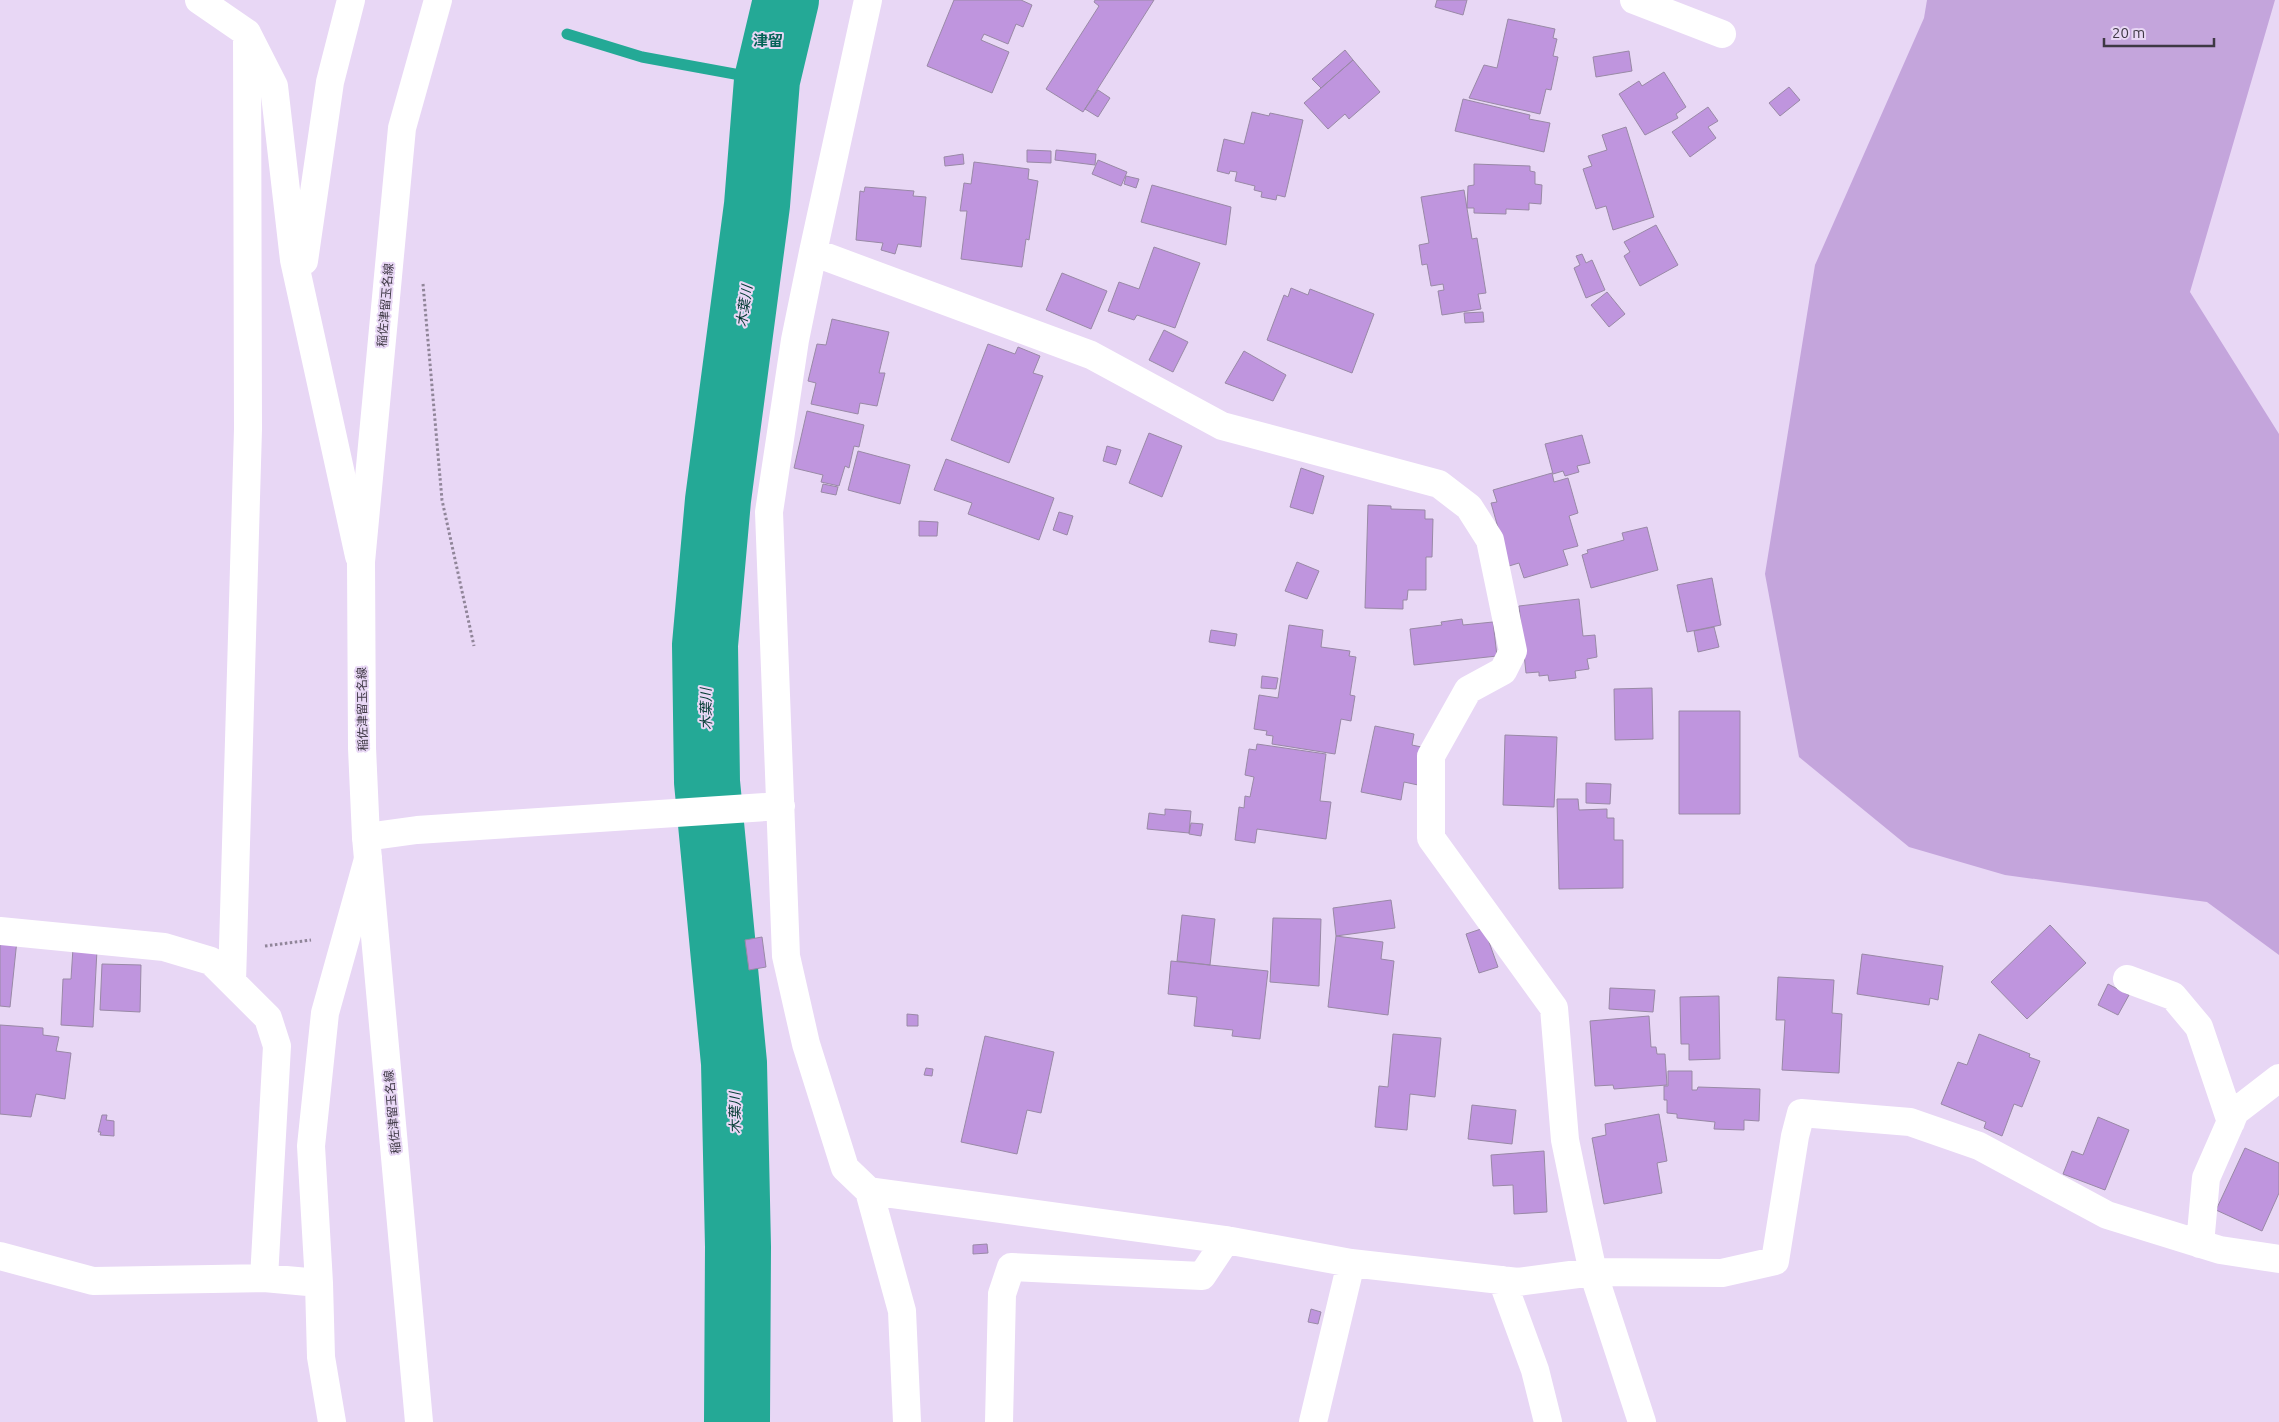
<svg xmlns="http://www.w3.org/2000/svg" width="2279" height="1422" viewBox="0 0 2279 1422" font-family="Ubuntu,'Noto Sans JP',sans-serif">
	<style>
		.green { fill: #c4a5dc }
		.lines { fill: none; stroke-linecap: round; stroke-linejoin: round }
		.stream { stroke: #24a996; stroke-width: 11 }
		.river { stroke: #24a996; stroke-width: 66 }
		.building { fill: #bf95de; stroke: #9989a6 }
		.path { stroke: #908599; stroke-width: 3; stroke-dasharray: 2.5 2.5; stroke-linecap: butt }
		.street { stroke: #fff; stroke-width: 28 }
		.secondary { stroke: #fff; stroke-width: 28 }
		.labels { text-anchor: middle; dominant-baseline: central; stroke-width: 4; stroke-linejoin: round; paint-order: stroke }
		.street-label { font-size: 12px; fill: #3e3844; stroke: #e8d7f5 }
		.water-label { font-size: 14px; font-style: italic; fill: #003931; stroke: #e8d7f5 }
		.quarter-label { font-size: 15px; font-weight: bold; fill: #046357; stroke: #e8d7f5 }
	</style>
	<rect width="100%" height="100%" fill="#e8d7f5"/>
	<path class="green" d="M 1927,0 L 2275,0 L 2190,292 L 2279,434 L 2279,955 L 2207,902 L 2005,875 L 1909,847 L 1799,757 L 1765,574 L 1815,265 L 1924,18 Z"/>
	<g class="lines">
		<path class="stream" d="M 567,34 L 642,57 L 767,80"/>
		<path class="river" d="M 737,1422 L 738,1247 L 734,1063 L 707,782 L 705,645 L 718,500 L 757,205 L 767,80 L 786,0"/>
	</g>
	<path class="building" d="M 954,0 L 1021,0 L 1032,5 L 1023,27 L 1016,24 L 1008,44 L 984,34 L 981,40 L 1009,52 L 992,93 L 927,66 Z
		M 1095,0 L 1154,0 L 1083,112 L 1046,89 L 1099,6 L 1094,2 Z
		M 1437,0 L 1467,0 L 1463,15 L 1435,7 Z
		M 1508,19 L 1555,29 L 1553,38 L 1557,39 L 1553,56 L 1558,57 L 1551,90 L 1546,89 L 1540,114 L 1469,98 L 1484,65 L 1497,68 Z
		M 1345,50 L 1353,60 L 1321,88 L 1312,79 Z
		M 1629,51 L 1632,71 L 1596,77 L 1593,57 Z
		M 1353,60 L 1380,92 L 1349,119 L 1345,114 L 1328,129 L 1304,103 Z
		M 1664,72 L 1686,107 L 1676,114 L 1678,118 L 1645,135 L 1619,94 L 1639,81 L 1642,86 Z
		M 1789,87 L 1800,100 L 1780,116 L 1769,103 Z
		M 1098,90 L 1110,98 L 1098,117 L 1085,109 Z
		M 1463,99 L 1530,115 L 1529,119 L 1550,123 L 1544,152 L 1455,131 Z
		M 1708,107 L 1718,121 L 1708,127 L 1716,138 L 1690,157 L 1672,132 Z
		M 1252,112 L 1269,116 L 1270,113 L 1303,120 L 1285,197 L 1277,195 L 1276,200 L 1261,197 L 1262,192 L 1254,190 L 1255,186 L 1235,181 L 1237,172 L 1230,171 L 1229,174 L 1217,171 L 1224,139 L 1244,144 Z
		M 1626,127 L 1654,217 L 1613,230 L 1606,206 L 1596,209 L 1583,169 L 1592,166 L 1588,156 L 1607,150 L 1602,135 Z
		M 1027,150 L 1051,151 L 1051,163 L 1027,162 Z
		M 1056,150 L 1096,154 L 1095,165 L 1055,160 Z
		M 963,154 L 964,164 L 945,166 L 944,157 Z
		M 1098,160 L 1127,172 L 1121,186 L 1092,174 Z
		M 974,162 L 1029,169 L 1028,179 L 1038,181 L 1029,240 L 1026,239 L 1022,267 L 961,259 L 967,211 L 960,211 L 964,183 L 971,184 Z
		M 1474,164 L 1530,166 L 1530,171 L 1535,172 L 1535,184 L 1542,185 L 1541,204 L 1529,203 L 1529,210 L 1506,209 L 1506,214 L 1474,213 L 1474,208 L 1467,208 L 1468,186 L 1474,185 Z
		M 1126,176 L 1139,179 L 1136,188 L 1124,184 Z
		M 1152,185 L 1231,207 L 1226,245 L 1141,222 Z
		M 865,187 L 914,191 L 913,196 L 926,197 L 921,247 L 898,244 L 895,254 L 881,250 L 883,243 L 856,240 L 860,191 L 864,192 Z
		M 1464,190 L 1472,239 L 1477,238 L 1486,293 L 1478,294 L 1481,309 L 1442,315 L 1438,291 L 1444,290 L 1443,284 L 1431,286 L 1427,264 L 1422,265 L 1419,245 L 1429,243 L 1421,197 Z
		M 1656,225 L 1678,265 L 1640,286 L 1624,256 L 1630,252 L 1624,242 Z
		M 1154,247 L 1200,263 L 1175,328 L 1137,315 L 1134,320 L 1108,311 L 1119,282 L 1139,289 Z
		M 1582,254 L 1586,263 L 1592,260 L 1605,290 L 1586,298 L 1574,268 L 1580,265 L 1576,256 Z
		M 1062,273 L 1107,291 L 1091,329 L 1046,310 Z
		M 1291,288 L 1308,295 L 1310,289 L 1374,314 L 1352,373 L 1267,340 L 1284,295 L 1288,297 Z
		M 1607,292 L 1625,314 L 1609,327 L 1591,305 Z
		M 1483,312 L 1484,322 L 1465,323 L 1464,313 Z
		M 832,319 L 889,332 L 879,373 L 885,373 L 877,406 L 860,403 L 858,414 L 811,404 L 816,383 L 808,381 L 817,344 L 826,345 Z
		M 1164,330 L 1188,342 L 1173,372 L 1149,360 Z
		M 988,344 L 1015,354 L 1018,347 L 1040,356 L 1033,373 L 1043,376 L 1009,463 L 951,440 Z
		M 1244,351 L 1286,375 L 1273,401 L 1225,383 Z
		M 807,411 L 864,425 L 859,447 L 854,446 L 849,468 L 845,466 L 839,486 L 821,482 L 823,475 L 794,468 Z
		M 1149,433 L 1182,446 L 1162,497 L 1129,483 Z
		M 1582,435 L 1590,463 L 1577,466 L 1579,472 L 1565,476 L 1563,471 L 1553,474 L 1545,444 Z
		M 1107,446 L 1121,450 L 1116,465 L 1103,461 Z
		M 858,451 L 910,465 L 900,504 L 848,490 Z
		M 946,459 L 1054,498 L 1039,540 L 968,514 L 972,503 L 934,490 Z
		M 1301,468 L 1324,476 L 1313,514 L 1290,507 Z
		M 1552,473 L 1554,482 L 1568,478 L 1578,513 L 1569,516 L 1578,546 L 1563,550 L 1568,565 L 1524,578 L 1519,563 L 1509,566 L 1491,503 L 1497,502 L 1493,490 Z
		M 823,484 L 838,487 L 836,495 L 821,492 Z
		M 1368,505 L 1391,506 L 1391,509 L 1425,510 L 1425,519 L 1433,519 L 1432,557 L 1426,557 L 1426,590 L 1408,590 L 1407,600 L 1403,600 L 1403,609 L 1365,608 Z
		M 1059,512 L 1073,516 L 1067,535 L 1053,530 Z
		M 919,521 L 938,522 L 937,536 L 919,536 Z
		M 1647,527 L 1658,570 L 1591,588 L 1582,555 L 1588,553 L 1587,550 L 1624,540 L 1622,533 Z
		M 1297,562 L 1319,571 L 1307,599 L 1285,591 Z
		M 1712,578 L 1721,625 L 1687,632 L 1677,585 Z
		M 1579,599 L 1583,636 L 1595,635 L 1597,657 L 1587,659 L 1589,669 L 1575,671 L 1576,678 L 1549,681 L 1548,675 L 1539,676 L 1539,672 L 1526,673 L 1519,606 Z
		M 1462,619 L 1463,625 L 1493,622 L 1497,656 L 1414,665 L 1410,629 L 1442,625 L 1441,622 Z
		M 1289,625 L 1323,630 L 1321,647 L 1350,651 L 1349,656 L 1356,657 L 1350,695 L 1355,696 L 1351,721 L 1341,719 L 1335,754 L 1272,744 L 1273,736 L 1266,735 L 1267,731 L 1254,729 L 1259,695 L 1278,698 Z
		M 1714,627 L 1719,647 L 1698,652 L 1694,631 Z
		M 1211,630 L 1237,634 L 1235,646 L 1209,642 Z
		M 1262,676 L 1278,678 L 1276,689 L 1261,688 Z
		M 1652,688 L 1653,739 L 1615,740 L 1614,689 Z
		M 1679,711 L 1740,711 L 1740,814 L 1679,814 Z
		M 1375,726 L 1414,734 L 1412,745 L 1426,748 L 1418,785 L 1404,782 L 1401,800 L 1361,792 Z
		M 1505,735 L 1557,737 L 1554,807 L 1503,805 Z
		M 1257,744 L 1326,754 L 1320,801 L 1331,802 L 1326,839 L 1257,829 L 1255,843 L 1235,840 L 1239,807 L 1244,808 L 1245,796 L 1250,797 L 1254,777 L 1245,775 L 1249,749 L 1256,750 Z
		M 1586,783 L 1611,784 L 1610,804 L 1586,803 Z
		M 1557,799 L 1578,799 L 1579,810 L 1607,809 L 1607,818 L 1614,818 L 1614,840 L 1623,840 L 1623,888 L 1559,889 Z
		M 1165,809 L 1191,811 L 1189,833 L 1147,829 L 1149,813 L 1165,815 Z
		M 1191,823 L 1203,824 L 1201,836 L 1189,834 Z
		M 1391,900 L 1395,928 L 1336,936 L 1333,908 Z
		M 1182,915 L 1215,919 L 1210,965 L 1177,961 Z
		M 1273,918 L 1321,919 L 1319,986 L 1270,982 Z
		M 2050,925 L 2086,963 L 2027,1019 L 1991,982 Z
		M 1484,928 L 1498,967 L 1479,973 L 1466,934 Z
		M 1336,936 L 1383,942 L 1381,959 L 1394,961 L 1388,1015 L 1328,1007 Z
		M 762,937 L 766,967 L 749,970 L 745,940 Z
		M 0,938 L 17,940 L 10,1007 L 0,1006 Z
		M 73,948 L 97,950 L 93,1027 L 61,1025 L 63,979 L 71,979 Z
		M 1862,954 L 1943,966 L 1938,1000 L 1930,998 L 1929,1005 L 1857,994 Z
		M 1171,961 L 1268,971 L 1260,1039 L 1232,1036 L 1233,1030 L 1194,1026 L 1197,997 L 1168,994 Z
		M 102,964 L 141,965 L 140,1012 L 100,1010 Z
		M 1778,977 L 1834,980 L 1832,1013 L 1842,1014 L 1839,1073 L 1782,1070 L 1785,1020 L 1776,1020 Z
		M 2108,984 L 2129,995 L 2118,1015 L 2098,1005 Z
		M 1610,988 L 1655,990 L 1653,1012 L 1609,1009 Z
		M 1719,996 L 1720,1059 L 1689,1060 L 1689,1044 L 1681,1044 L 1680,997 Z
		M 907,1014 L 918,1015 L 918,1026 L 907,1026 Z
		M 1649,1016 L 1651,1047 L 1656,1047 L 1657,1054 L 1665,1054 L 1667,1085 L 1614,1089 L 1613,1085 L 1595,1086 L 1590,1021 Z
		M 0,1025 L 43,1028 L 43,1035 L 59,1037 L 56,1051 L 71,1053 L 65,1099 L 36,1094 L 31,1117 L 0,1114 Z
		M 1393,1034 L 1441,1038 L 1435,1097 L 1410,1094 L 1407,1130 L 1375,1127 L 1379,1086 L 1388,1087 Z
		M 1979,1034 L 2030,1054 L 2029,1057 L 2040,1061 L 2022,1107 L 2014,1104 L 2002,1136 L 1984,1128 L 1986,1122 L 1941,1104 L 1958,1062 L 1967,1065 Z
		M 985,1036 L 1054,1052 L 1041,1113 L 1027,1110 L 1017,1154 L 961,1142 Z
		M 926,1068 L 933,1069 L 932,1076 L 924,1075 Z
		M 1668,1071 L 1692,1071 L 1692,1090 L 1697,1090 L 1698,1087 L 1760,1089 L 1759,1121 L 1744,1120 L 1744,1130 L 1714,1129 L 1715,1122 L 1677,1118 L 1677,1114 L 1667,1113 L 1667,1100 L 1664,1100 L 1664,1086 L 1668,1086 Z
		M 1472,1105 L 1516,1110 L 1512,1144 L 1468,1139 Z
		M 1659,1114 L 1667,1161 L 1657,1163 L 1662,1193 L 1604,1204 L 1592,1138 L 1606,1135 L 1605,1124 Z
		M 102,1115 L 107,1115 L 106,1120 L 114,1121 L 114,1136 L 100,1135 L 101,1132 L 98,1132 Z
		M 2098,1117 L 2129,1130 L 2105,1190 L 2063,1174 L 2072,1151 L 2083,1155 Z
		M 2245,1148 L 2279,1163 L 2279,1193 L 2262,1231 L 2216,1210 Z
		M 1544,1151 L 1547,1212 L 1514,1214 L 1513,1185 L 1493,1186 L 1491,1155 Z
		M 987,1244 L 988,1253 L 973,1254 L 973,1245 Z
		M 1311,1309 L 1321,1312 L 1318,1324 L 1308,1322 Z"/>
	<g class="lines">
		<path class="path" d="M 423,284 L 442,500 L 474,646
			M 265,946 L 311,940"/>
		<path class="street" d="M 199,0 L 247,33 L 274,86 L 294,260 L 359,556
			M 1634,0 L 1722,34
			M 813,252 L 868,0
			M 304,261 L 330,82 L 351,0
			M 366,837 L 417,830 L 781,806
			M 0,931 L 164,947 L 211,961 L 268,1018 L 277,1046 L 264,1278
			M 2127,979 L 2173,996 L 2199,1027 L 2231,1122
			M 232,982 L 248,429 L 247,33
			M 869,1191 L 902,1311 L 907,1422
			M 2200,1244 L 2206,1178 L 2235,1112 L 2279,1078
			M 0,1256 L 93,1281 L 264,1278 L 319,1283 L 321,1357 L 332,1422
			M 1502,1280 L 1535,1370 L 1548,1422
			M 319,1283 L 311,1146 L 325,1013 L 368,859
			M 999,1422 L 1002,1294 L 1011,1267 L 1202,1276 L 1226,1240
			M 1313,1422 L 1351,1263
			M 1642,1422 L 1593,1272 L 1579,1208 L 1565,1140 L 1554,1008 L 1431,838 L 1431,756 L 1468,690 L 1503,671 L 1513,651 L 1490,540 L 1469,507 L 1439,484 L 1222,426 L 1091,355 L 813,252 L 795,340 L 769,512 L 786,956 L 806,1044 L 845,1168 L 869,1191 L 1226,1240 L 1351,1263 L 1518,1282 L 1593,1272 L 1722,1273 L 1775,1261 L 1795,1136 L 1801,1113 L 1910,1122 L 1979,1146 L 2107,1215 L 2220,1250 L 2279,1259"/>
		<path class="secondary" d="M 419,1422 L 366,837 L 362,748 L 361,562 L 402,128 L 438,0"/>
	</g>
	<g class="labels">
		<g class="street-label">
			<text transform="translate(385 305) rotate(-85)">稲佐津留玉名線</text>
			<text transform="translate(362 709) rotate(-91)">稲佐津留玉名線</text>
			<text transform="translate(392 1112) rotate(-95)">稲佐津留玉名線</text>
		</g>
		<g class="water-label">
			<text transform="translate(744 306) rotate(-82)">木葉川</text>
			<text transform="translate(706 709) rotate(-91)">木葉川</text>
			<text transform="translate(735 1113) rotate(-91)">木葉川</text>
		</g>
		<g class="quarter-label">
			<text x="768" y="40">津留</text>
		</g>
	</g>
	<path d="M2104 38v8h110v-8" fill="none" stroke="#3e3844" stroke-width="2.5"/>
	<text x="2112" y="38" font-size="15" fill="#3e3844" stroke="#e8d7f5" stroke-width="4" paint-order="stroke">20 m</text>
</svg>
